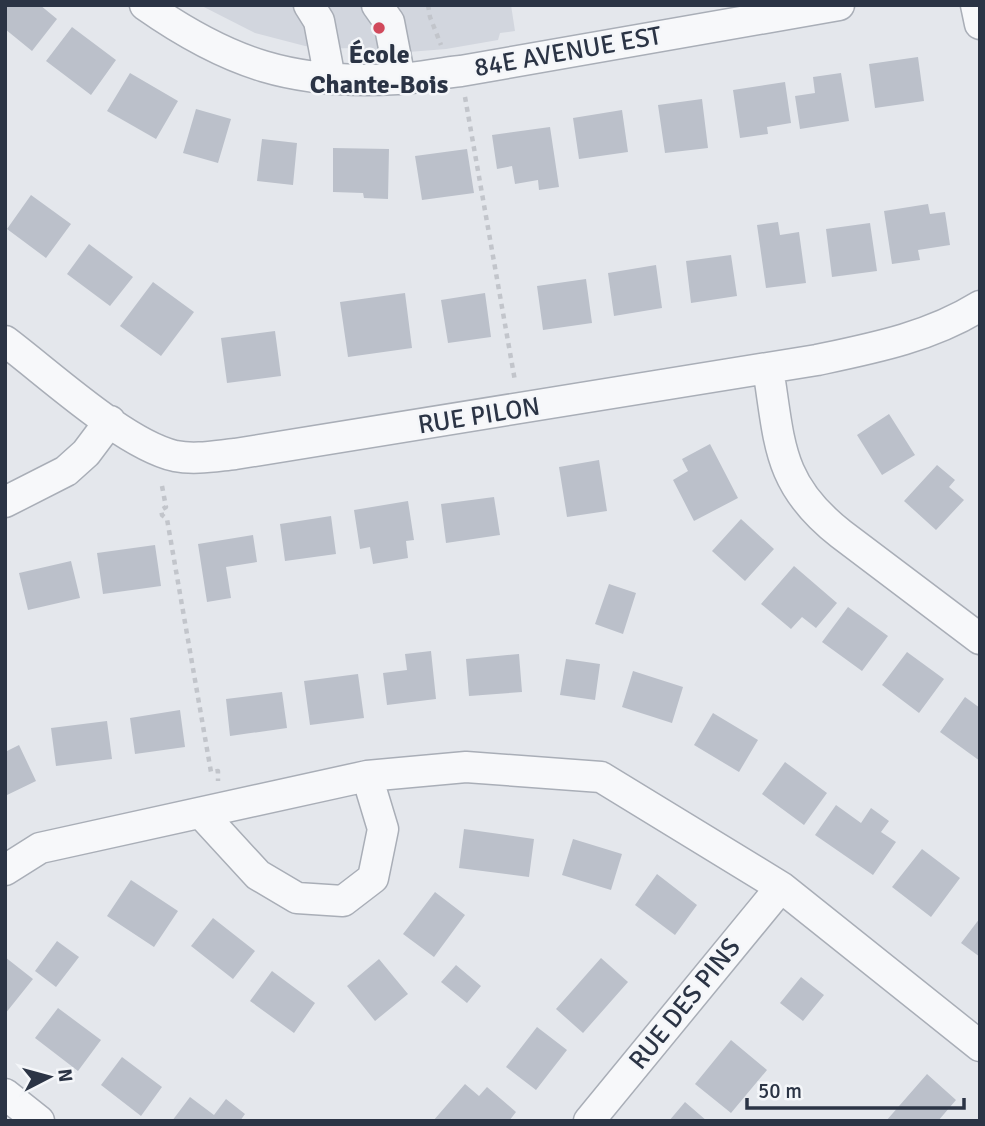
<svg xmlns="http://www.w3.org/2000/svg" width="985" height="1126" viewBox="0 0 985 1126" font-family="Signika,sans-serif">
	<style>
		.built { fill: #d2d6de }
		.building { fill: #bbc0ca }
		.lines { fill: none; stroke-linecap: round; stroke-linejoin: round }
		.minor-casing { stroke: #a9aeb7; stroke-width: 33 }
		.path { stroke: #c2c5cb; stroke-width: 4.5; stroke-dasharray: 5 5; stroke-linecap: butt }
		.minor { stroke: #f7f8fa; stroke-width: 30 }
		.poi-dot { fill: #d1495b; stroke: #f4f6f9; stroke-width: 2.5 }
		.labels { text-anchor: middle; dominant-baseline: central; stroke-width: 5; stroke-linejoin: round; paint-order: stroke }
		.street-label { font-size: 26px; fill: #2b3445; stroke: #f4f6f9 }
		.poi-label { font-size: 26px; font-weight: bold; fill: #2b3445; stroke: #f4f6f9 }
	</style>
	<rect width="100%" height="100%" fill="#e4e7ec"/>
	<path class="built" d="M 200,5 L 511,5 L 515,31 L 500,33 L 498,40 L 446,49 L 358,56 L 352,48 L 322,49 L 305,46 L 255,33 Z"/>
	<path class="building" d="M 5,5 L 40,5 L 57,19 L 32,51 L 5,29 Z
		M 72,27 L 116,60 L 91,95 L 46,61 Z
		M 918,57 L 924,101 L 875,108 L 869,64 Z
		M 130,73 L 178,101 L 156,139 L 107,111 Z
		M 841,73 L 849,121 L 800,129 L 795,96 L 815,93 L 813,77 Z
		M 785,82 L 791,123 L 767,127 L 768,134 L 740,138 L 733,90 Z
		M 702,99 L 708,148 L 665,153 L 658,105 Z
		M 196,109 L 231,119 L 218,163 L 183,153 Z
		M 622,110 L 628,152 L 579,159 L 573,118 Z
		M 550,127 L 559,187 L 539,190 L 538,180 L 515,184 L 512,166 L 497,169 L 492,135 Z
		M 262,139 L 297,143 L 293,185 L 257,181 Z
		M 333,148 L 389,149 L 388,199 L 364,198 L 363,193 L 333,192 Z
		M 467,149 L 474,193 L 422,200 L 415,156 Z
		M 31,195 L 71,224 L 46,258 L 7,229 Z
		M 928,204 L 930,214 L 945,212 L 950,245 L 918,250 L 920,260 L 892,264 L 884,211 Z
		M 778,222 L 780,235 L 799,232 L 806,283 L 766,288 L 757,225 Z
		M 870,223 L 877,271 L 832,277 L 826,229 Z
		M 89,244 L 133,277 L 110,306 L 67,274 Z
		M 731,255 L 737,296 L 691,303 L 686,261 Z
		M 656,265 L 662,308 L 614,316 L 608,273 Z
		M 586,279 L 592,323 L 543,330 L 537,286 Z
		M 153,282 L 194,312 L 161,356 L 120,326 Z
		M 405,293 L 412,348 L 348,357 L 340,302 Z
		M 485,293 L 491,337 L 448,343 L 441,300 Z
		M 275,331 L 281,376 L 227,383 L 221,338 Z
		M 889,414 L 915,455 L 882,475 L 857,435 Z
		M 710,444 L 738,498 L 694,521 L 673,480 L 688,471 L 682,459 Z
		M 599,460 L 607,511 L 567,517 L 559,467 Z
		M 937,465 L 955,480 L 949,487 L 964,500 L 936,530 L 904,501 Z
		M 494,497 L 500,535 L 446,543 L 441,504 Z
		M 408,501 L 414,540 L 406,541 L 408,558 L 373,564 L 370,547 L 360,549 L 354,510 Z
		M 331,516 L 336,554 L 285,561 L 280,524 Z
		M 741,519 L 774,549 L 745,581 L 712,551 Z
		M 253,535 L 257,562 L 226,567 L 231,598 L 207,602 L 198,544 Z
		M 155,545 L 161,586 L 103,594 L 97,553 Z
		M 71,561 L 80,598 L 28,610 L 19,573 Z
		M 794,566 L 837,603 L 816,628 L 802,617 L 791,629 L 761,604 Z
		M 609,584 L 636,593 L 623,634 L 595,624 Z
		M 848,607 L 888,636 L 862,671 L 822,642 Z
		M 431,651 L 436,699 L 387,705 L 383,673 L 407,670 L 405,654 Z
		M 907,652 L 944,679 L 919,713 L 882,685 Z
		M 519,654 L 522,692 L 469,696 L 466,659 Z
		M 566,659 L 600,664 L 595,700 L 560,695 Z
		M 633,671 L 683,687 L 672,723 L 622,707 Z
		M 358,674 L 364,718 L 310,725 L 304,681 Z
		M 282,692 L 287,728 L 230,736 L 226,699 Z
		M 965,697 L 980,708 L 980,761 L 940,732 Z
		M 180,710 L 185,747 L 135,754 L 130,718 Z
		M 713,713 L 758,740 L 739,772 L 694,745 Z
		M 107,721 L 112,759 L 56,766 L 51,728 Z
		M 19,745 L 36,781 L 5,796 L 5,752 Z
		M 785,762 L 827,793 L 804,825 L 762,794 Z
		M 836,805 L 861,823 L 871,808 L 889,821 L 881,832 L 896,842 L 873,875 L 815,835 Z
		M 464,829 L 534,839 L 529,877 L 459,868 Z
		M 573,839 L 622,854 L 611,890 L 562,875 Z
		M 922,849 L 960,878 L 931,917 L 892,887 Z
		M 657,874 L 697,905 L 675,935 L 635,905 Z
		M 131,880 L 178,911 L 154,947 L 107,916 Z
		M 435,892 L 465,915 L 434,957 L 403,934 Z
		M 213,918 L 255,951 L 233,979 L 191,946 Z
		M 980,918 L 980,957 L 961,943 Z
		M 57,941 L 79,957 L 56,987 L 35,971 Z
		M 5,957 L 33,979 L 5,1014 Z
		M 601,958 L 628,982 L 583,1033 L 556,1009 Z
		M 379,959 L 408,994 L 375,1021 L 347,986 Z
		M 456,965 L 481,986 L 467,1003 L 441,982 Z
		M 272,971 L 315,1003 L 294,1033 L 250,1001 Z
		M 801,977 L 824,995 L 803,1021 L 780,1003 Z
		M 58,1008 L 101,1040 L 78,1071 L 35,1038 Z
		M 537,1027 L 567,1050 L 536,1090 L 506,1067 Z
		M 731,1040 L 767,1070 L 731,1113 L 695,1084 Z
		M 122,1057 L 162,1087 L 141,1116 L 101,1085 Z
		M 927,1074 L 956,1100 L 938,1121 L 886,1121 Z
		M 465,1084 L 479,1096 L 487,1087 L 516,1112 L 509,1121 L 433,1121 Z
		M 190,1097 L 214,1115 L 226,1099 L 245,1114 L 240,1121 L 172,1121 Z
		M 685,1102 L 707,1121 L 669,1121 Z"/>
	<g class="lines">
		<g class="minor-casing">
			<path id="minor" d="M 145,5 C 229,64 294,85 397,79 C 419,78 440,73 461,71 L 839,5
				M 309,5 L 319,21 L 330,79
				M 377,5 L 389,22 L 400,79
				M 976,5 L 980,24
				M 5,341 C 49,374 124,444 175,456 C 195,460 215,456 235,454 L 817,360 C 874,348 930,337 980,306
				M 768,368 C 780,443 777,484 841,534 L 980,639
				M 5,502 L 66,471 L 86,453 L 110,421
				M 201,813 L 258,875 L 297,898 L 343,901 L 373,878 L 383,829 L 367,776
				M 5,870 L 40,848 L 367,776 L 466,767 L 601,777 L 781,887 L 980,1046
				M 5,1094 L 39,1121
				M 589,1121 L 781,887"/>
		</g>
		<path class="path" d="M 428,5 L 430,17 L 441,45
			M 465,97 L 515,381
			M 162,486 L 166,507 L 161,510 L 162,515 L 167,519 L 211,772 L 218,771 L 218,781"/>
		<use href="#minor" class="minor"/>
	</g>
	<circle class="poi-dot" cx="379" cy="28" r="7"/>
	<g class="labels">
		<g class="street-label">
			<text transform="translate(568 52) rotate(-10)">84E AVENUE EST</text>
			<text transform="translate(479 416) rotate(-9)">RUE PILON</text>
			<text transform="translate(685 1004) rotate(-51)">RUE DES PINS</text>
		</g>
		<g class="poi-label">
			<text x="379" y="55">École<tspan x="379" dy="30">Chante-Bois</tspan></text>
		</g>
	</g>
	<rect width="985" height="1126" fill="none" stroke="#2b3445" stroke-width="14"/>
	<g transform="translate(49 1077) rotate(84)" stroke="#f4f6f9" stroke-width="5" paint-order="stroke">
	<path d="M0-5L12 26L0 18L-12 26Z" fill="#2b3445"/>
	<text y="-10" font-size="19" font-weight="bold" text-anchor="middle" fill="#2b3445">N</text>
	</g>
	<path d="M747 1098v10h217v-10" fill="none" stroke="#2b3445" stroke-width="3.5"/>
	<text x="758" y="1098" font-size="21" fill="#2b3445" stroke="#f4f6f9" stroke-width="5" paint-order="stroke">50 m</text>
</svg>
